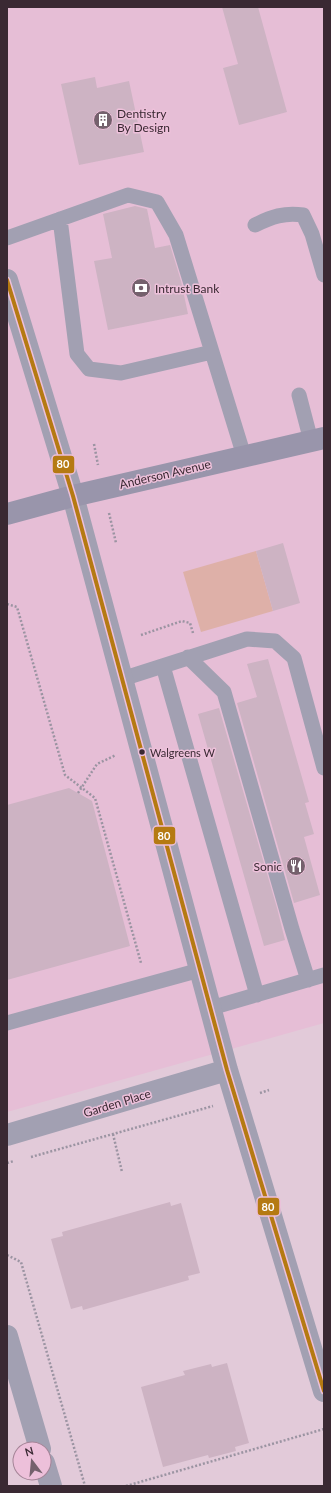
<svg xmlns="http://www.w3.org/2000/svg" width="331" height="1493" viewBox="0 0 331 1493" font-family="Lato,sans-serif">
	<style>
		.built { fill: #e6bed6 }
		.green { fill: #deb0a8 }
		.building { fill: #cdb3c3 }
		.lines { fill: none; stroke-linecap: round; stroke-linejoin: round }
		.path { stroke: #9b94a2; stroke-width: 2.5; stroke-dasharray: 2 2; stroke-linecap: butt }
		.lane { stroke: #a2a0b2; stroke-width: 15 }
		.street { stroke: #a2a0b2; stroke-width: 22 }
		.secondary { stroke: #9995ab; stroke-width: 22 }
		.bus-1-casing { stroke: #edc0da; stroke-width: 7 }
		.bus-1 { stroke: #b57a12; stroke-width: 4 }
		.bus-dot { fill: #3a2933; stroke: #edc0da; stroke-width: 1.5 }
		.labels { text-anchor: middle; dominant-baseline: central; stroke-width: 3; stroke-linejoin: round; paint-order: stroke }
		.bus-label { font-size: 11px; fill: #3a2933; stroke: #edc0da; text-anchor: start }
		.poi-label { font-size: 12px; fill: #3a2933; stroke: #edc0da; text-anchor: start }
		.street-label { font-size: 12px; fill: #3a2933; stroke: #edc0da }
		.line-badge { stroke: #edc0da; stroke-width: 1.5 }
		.badge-label { font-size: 11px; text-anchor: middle; font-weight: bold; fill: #fff }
	</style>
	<rect width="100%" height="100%" fill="#e2cad9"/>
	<path class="built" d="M 7,7 L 324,7 L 324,1023 L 7,1112 Z"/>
	<path class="green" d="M 256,551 L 273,611 L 201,632 L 183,572 Z"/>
	<path class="building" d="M 222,7 L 258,7 L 287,112 L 239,125 L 223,68 L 238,64 Z
		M 95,77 L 97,88 L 129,81 L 144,152 L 79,165 L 61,84 Z
		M 135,206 L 147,209 L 155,248 L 170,245 L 181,281 L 188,314 L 108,330 L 94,261 L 112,258 L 103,214 Z
		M 283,543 L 300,603 L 273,611 L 256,551 Z
		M 268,659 L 309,802 L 305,803 L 314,834 L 304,837 L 320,895 L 294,903 L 237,703 L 257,697 L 247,664 Z
		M 219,708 L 277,908 L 285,940 L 264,946 L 198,714 Z
		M 69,788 L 92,801 L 130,946 L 7,980 L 7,805 Z
		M 170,1202 L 171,1206 L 181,1203 L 200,1273 L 188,1276 L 189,1280 L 83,1310 L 82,1306 L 71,1309 L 51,1239 L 63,1236 L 62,1232 Z
		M 227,1363 L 249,1443 L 235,1447 L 236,1451 L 209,1458 L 208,1455 L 163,1467 L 141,1387 L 185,1375 L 183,1371 L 211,1364 L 212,1367 Z"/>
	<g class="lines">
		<path class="path" d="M 94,444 L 98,465
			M 109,513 L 116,543
			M 7,604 L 17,607 L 65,775 L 95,798 L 141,963
			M 141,635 L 182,621 L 190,623 L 193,633
			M 78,793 L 97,764 L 116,755
			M 260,1093 L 269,1090
			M 113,1134 L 122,1172
			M 31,1157 L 213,1106
			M 7,1163 L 14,1161
			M 7,1255 L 21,1262 L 85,1486
			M 126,1486 L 324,1429"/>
		<path class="lane" d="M 60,219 L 77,354 L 89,369 L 121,373 L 212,352
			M 255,225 C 271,217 285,212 303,215 L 312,234 L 324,275
			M 7,238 L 128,195 L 157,202 L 176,235 L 244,456
			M 299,395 L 311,441
			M 188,657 L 224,692 L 292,929 L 308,980
			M 163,666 L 257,995
			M 122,679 L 247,639 L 275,641 L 294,658 L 324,768
			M 211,1008 L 324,975
			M 7,1023 L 200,970"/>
		<path class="street" d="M 7,280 L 73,496 L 227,1070 L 324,1391
			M 7,1135 L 227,1070
			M 7,1336 L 40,1449
			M 44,1463 L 51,1486"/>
		<path class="secondary" d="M 7,514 L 73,496 L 324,438"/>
		<g class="bus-1-casing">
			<path id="bus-1" d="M 7,280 L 73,496 L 227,1070 L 324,1391"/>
		</g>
		<use href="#bus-1" class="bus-1"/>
	</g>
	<defs>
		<g id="building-disc" transform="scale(1)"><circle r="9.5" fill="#75616d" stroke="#edc0da"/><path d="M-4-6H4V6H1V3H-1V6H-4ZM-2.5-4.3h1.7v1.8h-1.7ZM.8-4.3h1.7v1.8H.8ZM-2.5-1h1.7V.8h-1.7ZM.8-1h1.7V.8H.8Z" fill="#fff"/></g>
		<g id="bank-disc" transform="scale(1)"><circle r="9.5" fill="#75616d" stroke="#edc0da"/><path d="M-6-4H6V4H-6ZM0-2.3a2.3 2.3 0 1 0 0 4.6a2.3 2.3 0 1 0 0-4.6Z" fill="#fff"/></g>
		<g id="restaurant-disc" transform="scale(1)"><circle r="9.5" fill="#75616d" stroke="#edc0da"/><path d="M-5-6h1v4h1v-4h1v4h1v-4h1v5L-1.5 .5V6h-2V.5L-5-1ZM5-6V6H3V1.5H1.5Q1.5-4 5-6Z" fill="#fff"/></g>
	</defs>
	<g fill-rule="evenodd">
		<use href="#building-disc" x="103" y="120"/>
		<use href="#bank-disc" x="141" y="288"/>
		<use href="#restaurant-disc" x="296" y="866"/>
	</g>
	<circle class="bus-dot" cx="142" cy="752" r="3.5"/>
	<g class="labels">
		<g class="bus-label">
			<text x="150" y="752">Walgreens W</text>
		</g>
		<g class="poi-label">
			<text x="117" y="113">Dentistry<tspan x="117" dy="14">By Design</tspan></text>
			<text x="155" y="288">Intrust Bank</text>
			<text x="282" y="866" text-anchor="end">Sonic</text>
		</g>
		<g class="street-label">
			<text transform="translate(165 474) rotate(-13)">Anderson Avenue</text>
			<text transform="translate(117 1103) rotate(-17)">Garden Place</text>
		</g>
	</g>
	<g class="line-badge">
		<rect x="52" y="455" width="23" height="19" rx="4" fill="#b57a12"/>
		<rect x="153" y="826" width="23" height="19" rx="4" fill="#b57a12"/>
		<rect x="257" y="1197" width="23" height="19" rx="4" fill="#b57a12"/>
	</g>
	<g class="badge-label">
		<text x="63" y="468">80</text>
		<text x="164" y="840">80</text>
		<text x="268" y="1211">80</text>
	</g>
	<rect width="331" height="1493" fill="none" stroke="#3a2933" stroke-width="16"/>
	<g transform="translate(32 1461) rotate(344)"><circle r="19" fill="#edc0da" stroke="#a58497"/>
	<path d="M0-3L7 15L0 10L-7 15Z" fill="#75616d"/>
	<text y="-6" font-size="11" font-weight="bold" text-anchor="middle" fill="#3a2933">N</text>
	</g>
</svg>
